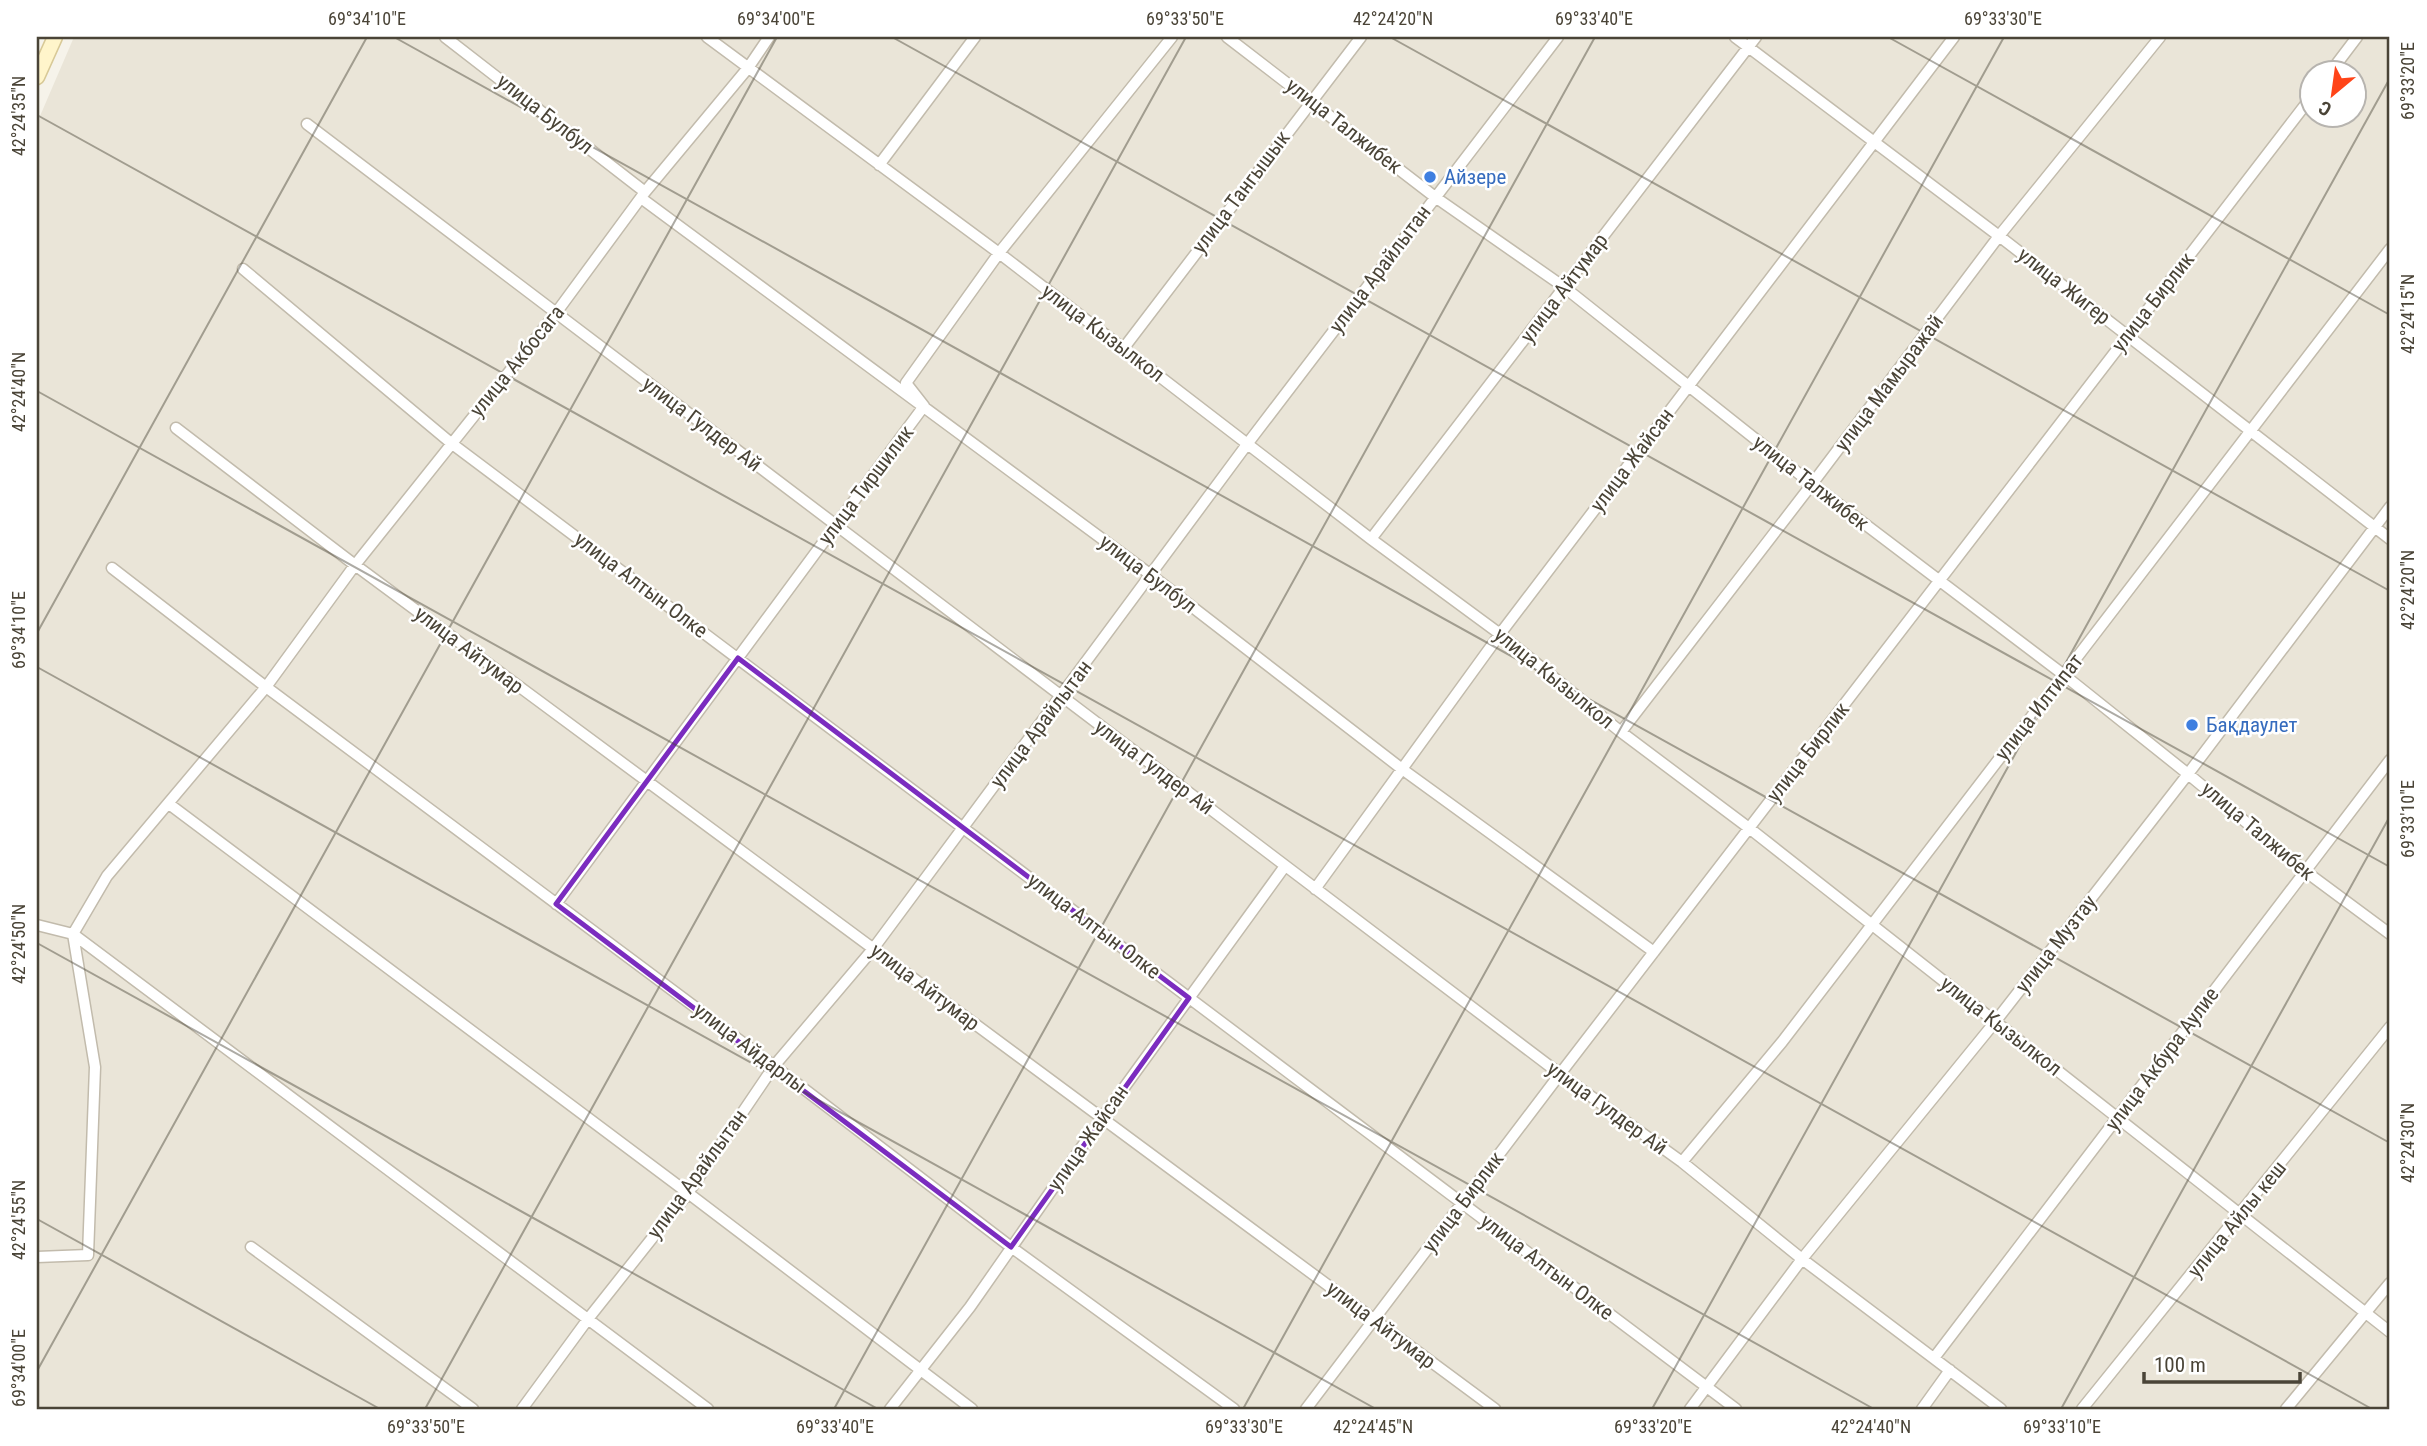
<svg xmlns="http://www.w3.org/2000/svg" width="2427" height="1446" viewBox="0 0 2427 1446" font-family="'Roboto Condensed',sans-serif">
	<style>
		.residential { fill: #eae5d8; fill-rule: evenodd }
		.lines { fill: none; stroke-linecap: round; stroke-linejoin: round }
		.street-casing { stroke: #c2bbac; stroke-width: 13 }
		.secondary-casing { stroke: #d8c997; stroke-width: 17 }
		.street { stroke: #fff; stroke-width: 10 }
		.secondary { stroke: #fff5cb; stroke-width: 14 }
		.marked { fill: none; stroke: #7b2cbf; stroke-width: 5; stroke-linejoin: round }
		.ticks { fill: none; stroke: #4a4437; stroke-width: 2; stroke-opacity: 0.45 }
		.shop-dot { fill: #3f7fe0; stroke: #fff; stroke-width: 2.5 }
		.labels { text-anchor: middle; dominant-baseline: central; stroke-width: 5; stroke-linejoin: round; paint-order: stroke }
		.street-label { font-size: 21px; fill: #4a4437; stroke: #fff }
		.shop-label { font-size: 21px; fill: #366cbe; stroke: #fff; text-anchor: start }
		.neatline { fill: none; stroke: #4a4437; stroke-width: 2.5 }
		.ticks-label { font-size: 18px; text-anchor: middle; fill: #4a4437 }
	</style>
	<rect width="100%" height="100%" fill="#f6f3ea"/>
	<path class="residential" d="M 74,37 L 2390,37 L 2390,1409 L 37,1409 L 37,123 ZM 2312,74 L 2354,74 L 2354,116 L 2312,116 Z"/>
	<g class="lines">
		<g class="street-casing">
			<path id="street" d="M 445,37 L 645,192
				M 707,37 L 999,253 L 1371,539 L 1500,634 L 1621,732 L 1749,828 L 2390,1332
				M 1227,37 L 1435,197 L 1564,287 L 1812,484 L 2064,675 L 2188,774 L 2305,871 L 2390,934
				M 1735,37 L 1999,236 L 2390,539
				M 2329,74 L 2357,37
				M 307,124 L 1560,1074 L 1682,1162 L 1802,1259 L 2001,1409
				M 879,165 L 975,37
				M 641,198 L 1151,575 L 1402,769 L 1654,952
				M 243,269 L 451,443 L 1736,1409
				M 1123,349 L 1361,37
				M 176,428 L 355,565 L 1495,1409
				M 1371,539 L 1756,37
				M 112,568 L 266,687 L 774,1066 L 1011,1247 L 1234,1409
				M 1621,732 L 1812,484 L 1999,236 L 2160,37
				M 169,804 L 688,1193 L 972,1409
				M 1315,889 L 1500,634 L 1954,37
				M 556,904 L 924,406 L 906,383 L 999,253 L 1172,37
				M 37,925 L 73,934 L 708,1409
				M 1682,1162 L 1782,1042 L 2390,249
				M 251,1247 L 473,1409
				M 37,1257 L 88,1255 L 95,1067 L 73,934 L 107,876 L 266,687 L 355,565 L 556,313 L 645,192 L 748,68 L 769,37
				M 1934,1358 L 2390,760
				M 522,1409 L 588,1319 L 688,1193 L 774,1066 L 873,949 L 1248,443 L 1558,37
				M 890,1409 L 970,1307 L 1102,1118 L 1285,866
				M 1306,1409 L 1560,1074 L 2312,96
				M 1690,1409 L 1802,1259 L 1995,1022 L 2188,774 L 2390,507
				M 1922,1409 L 1950,1370
				M 2082,1409 L 2390,1027
				M 2286,1409 L 2390,1283"/>
		</g>
		<g class="secondary-casing">
			<path id="secondary" d="M 37,77 L 55,37"/>
		</g>
		<use href="#street" class="street"/>
		<use href="#secondary" class="secondary"/>
	</g>
	<path class="marked" d="M 738,658 L 1189,998 L 1011,1247 L 556,904 Z"/>
	<path class="ticks" d="M 394,37 L 2390,1143M 892,37 L 2390,867M 1390,37 L 2390,591M 1888,37 L 2390,315M 2385,37 L 2390,39M 37,115 L 2372,1409M 37,391 L 1874,1409M 37,633 L 367,37M 37,667 L 1376,1409M 37,943 L 878,1409M 37,1219 L 380,1409M 37,1371 L 777,37M 425,1409 L 1186,37M 834,1409 L 1595,37M 1243,1409 L 2004,37M 1652,1409 L 2390,78M 2061,1409 L 2390,816"/>
	<g class="shop-dot">
		<circle cx="1430" cy="177" r="7"/>
		<circle cx="2192" cy="725" r="7"/>
	</g>
	<g class="labels">
		<g class="street-label">
			<text transform="translate(545 114) rotate(38)">улица Булбул</text>
			<text transform="translate(1344 126) rotate(38)">улица Талжибек</text>
			<text transform="translate(1241 192) rotate(-53)">улица Тангышык</text>
			<text transform="translate(1380 269) rotate(-53)">улица Арайлытан</text>
			<text transform="translate(2064 286) rotate(38)">улица Жигер</text>
			<text transform="translate(1564 288) rotate(-53)">улица Айтумар</text>
			<text transform="translate(2153 302) rotate(-52)">улица Бирлик</text>
			<text transform="translate(1103 333) rotate(37)">улица Кызылкол</text>
			<text transform="translate(517 361) rotate(-51)">улица Акбосага</text>
			<text transform="translate(1889 383) rotate(-53)">улица Мамыражай</text>
			<text transform="translate(702 424) rotate(37)">улица Гулдер Ай</text>
			<text transform="translate(1632 460) rotate(-53)">улица Жайсан</text>
			<text transform="translate(1811 483) rotate(38)">улица Талжибек</text>
			<text transform="translate(866 485) rotate(-53)">улица Тиршилик</text>
			<text transform="translate(1148 574) rotate(37)">улица Булбул</text>
			<text transform="translate(641 585) rotate(37)">улица Алтын Олке</text>
			<text transform="translate(469 650) rotate(37)">улица Айтумар</text>
			<text transform="translate(1554 678) rotate(39)">улица Кызылкол</text>
			<text transform="translate(2039 707) rotate(-52)">улица Илтипат</text>
			<text transform="translate(1041 724) rotate(-53)">улица Арайлытан</text>
			<text transform="translate(1808 752) rotate(-52)">улица Бирлик</text>
			<text transform="translate(1154 767) rotate(37)">улица Гулдер Ай</text>
			<text transform="translate(2258 831) rotate(40)">улица Талжибек</text>
			<text transform="translate(1094 926) rotate(37)">улица Алтын Олке</text>
			<text transform="translate(2056 944) rotate(-52)">улица Музтау</text>
			<text transform="translate(925 987) rotate(37)">улица Айтумар</text>
			<text transform="translate(2001 1026) rotate(38)">улица Кызылкол</text>
			<text transform="translate(750 1048) rotate(37)">улица Айдарлы</text>
			<text transform="translate(2162 1059) rotate(-53)">улица Акбура Аулие</text>
			<text transform="translate(1607 1108) rotate(36)">улица Гулдер Ай</text>
			<text transform="translate(1088 1138) rotate(-55)">улица Жайсан</text>
			<text transform="translate(697 1174) rotate(-54)">улица Арайлытан</text>
			<text transform="translate(1463 1202) rotate(-53)">улица Бирлик</text>
			<text transform="translate(2237 1219) rotate(-51)">улица Айлы кеш</text>
			<text transform="translate(1547 1267) rotate(37)">улица Алтын Олке</text>
			<text transform="translate(1381 1325) rotate(37)">улица Айтумар</text>
		</g>
		<g class="shop-label">
			<text x="1444" y="177">Айзере</text>
			<text x="2206" y="725">Бақдаулет</text>
		</g>
	</g>
	<rect width="2427" height="1446" fill="none" stroke="#ffffff" stroke-width="77"/>
	<g transform="translate(2333 94) rotate(209)"><circle r="33" fill="#ffffff" stroke="#b7b4af" stroke-width="2"/>
	<path d="M0-5L12 26L0 18L-12 26Z" fill="#ff4418"/>
	<text y="-10" font-size="19" font-weight="bold" text-anchor="middle" fill="#4a4437">С</text>
	</g>
	<path d="M2144 1372v10h156v-10" fill="none" stroke="#4a4437" stroke-width="3.5"/>
	<text x="2154" y="1372" font-size="21" fill="#4a4437" stroke="#ffffff" stroke-width="5" paint-order="stroke">100 m</text>
	<rect x="38" y="38" width="2350" height="1370" class="neatline"/>
	<g class="ticks-label">
		<text x="367" y="25">69°34'10"E</text>
		<text x="776" y="25">69°34'00"E</text>
		<text x="1185" y="25">69°33'50"E</text>
		<text x="1393" y="25">42°24'20"N</text>
		<text x="1594" y="25">69°33'40"E</text>
		<text x="2003" y="25">69°33'30"E</text>
		<text transform="translate(2408 81) rotate(-90)" y="6">69°33'20"E</text>
		<text transform="translate(19 116) rotate(-90)" y="6">42°24'35"N</text>
		<text transform="translate(2408 314) rotate(-90)" y="6">42°24'15"N</text>
		<text transform="translate(19 392) rotate(-90)" y="6">42°24'40"N</text>
		<text transform="translate(2408 590) rotate(-90)" y="6">42°24'20"N</text>
		<text transform="translate(19 630) rotate(-90)" y="6">69°34'10"E</text>
		<text transform="translate(2408 819) rotate(-90)" y="6">69°33'10"E</text>
		<text transform="translate(19 944) rotate(-90)" y="6">42°24'50"N</text>
		<text transform="translate(2408 1143) rotate(-90)" y="6">42°24'30"N</text>
		<text transform="translate(19 1220) rotate(-90)" y="6">42°24'55"N</text>
		<text transform="translate(19 1368) rotate(-90)" y="6">69°34'00"E</text>
		<text x="426" y="1433">69°33'50"E</text>
		<text x="835" y="1433">69°33'40"E</text>
		<text x="1244" y="1433">69°33'30"E</text>
		<text x="1373" y="1433">42°24'45"N</text>
		<text x="1653" y="1433">69°33'20"E</text>
		<text x="1871" y="1433">42°24'40"N</text>
		<text x="2062" y="1433">69°33'10"E</text>
	</g>
</svg>
